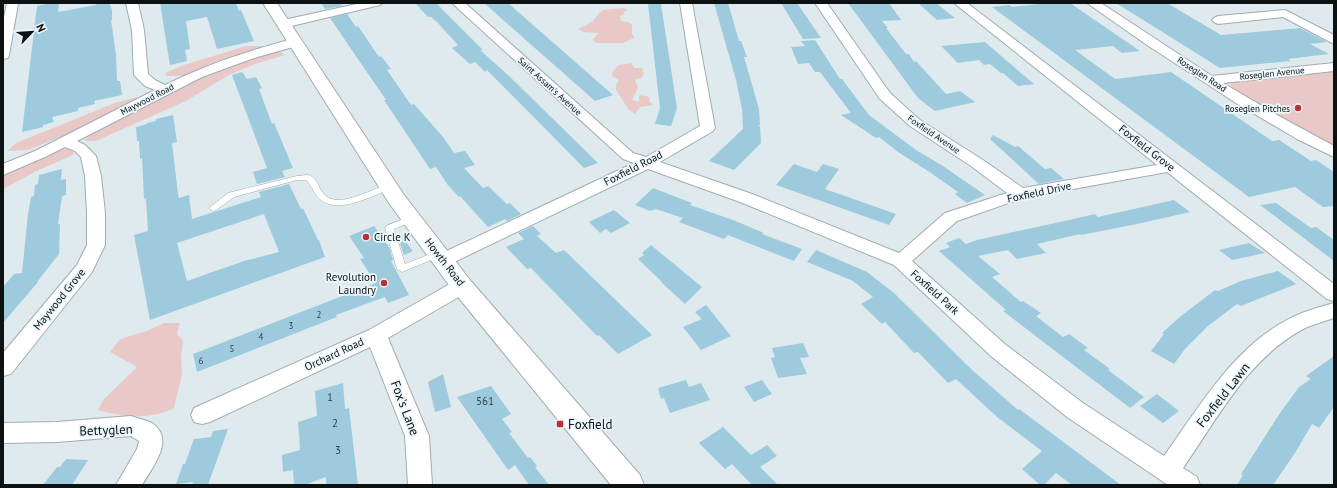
<svg xmlns="http://www.w3.org/2000/svg" width="1337" height="488" viewBox="0 0 1337 488" font-family="'PT Sans',sans-serif">
	<style>
		.green { fill: #e9c9c7 }
		.building { fill: #9dcadd; fill-rule: evenodd }
		.lines { fill: none; stroke-linecap: round; stroke-linejoin: round }
		.lane-casing { stroke: #a1abb0; stroke-width: 1 }
		.street-casing { stroke: #a1abb0; stroke-width: 2 }
		.secondary-casing { stroke: #a1abb0; stroke-width: 2 }
		.lane { fill: #fff; fill-rule: evenodd }
		.street { fill: #fff; fill-rule: evenodd }
		.secondary { fill: #fff; fill-rule: evenodd }
		.poi-dot { fill: #be2e38; stroke: #ecf7fc; stroke-width: 1.5 }
		.labels { text-anchor: middle; dominant-baseline: central; stroke-width: 3.5; stroke-linejoin: round; paint-order: stroke }
		.far-street-label { font-size: 9px; fill: #0d1112; stroke: #ecf7fc }
		.far-poi-label { font-size: 9px; fill: #0d1112; stroke: #ecf7fc; text-anchor: end }
		.number-label { font-size: 9px; fill: #313f45 }
		.street-label { font-size: 11px; fill: #0d1112; stroke: #ecf7fc }
		.poi-label { font-size: 11px; fill: #0d1112; stroke: #ecf7fc; text-anchor: start }
		.near-number-label { font-size: 11px; fill: #313f45 }
		.near-street-label { font-size: 13px; fill: #0d1112; stroke: #ecf7fc }
		.near-poi-label { font-size: 13px; fill: #0d1112; stroke: #ecf7fc; text-anchor: start }
	</style>
	<rect width="100%" height="100%" fill="#dfeaee"/>
	<path class="green" d="M 623,8 L 628,10 L 623,12 L 625,14 L 620,16 L 621,21 L 628,22 L 632,24 L 632,33 L 634,38 L 623,43 L 596,43 L 593,40 L 598,33 L 583,32 L 578,29 L 592,22 L 602,10 Z
		M 246,46 L 261,46 L 259,54 L 281,52 L 285,55 L 255,64 L 229,75 L 186,101 L 96,141 L 85,141 L 90,133 L 75,131 L 28,150 L 7,151 L 16,143 L 115,103 L 138,97 L 151,101 L 187,76 L 167,76 L 165,73 L 184,65 Z
		M 631,63 L 634,68 L 642,68 L 644,74 L 641,78 L 635,80 L 638,88 L 632,100 L 639,102 L 639,95 L 650,97 L 649,101 L 653,105 L 640,107 L 635,114 L 629,110 L 616,90 L 616,85 L 619,80 L 612,76 L 612,72 L 619,65 Z
		M 1334,70 L 1334,148 L 1234,91 L 1230,84 L 1235,81 Z
		M 66,148 L 74,148 L 73,155 L 37,171 L 3,189 L 3,174 L 48,154 Z
		M 164,323 L 180,323 L 177,334 L 183,341 L 181,356 L 182,374 L 174,408 C 152,420 122,417 98,410 L 103,400 L 137,367 L 110,352 L 120,339 L 147,331 Z"/>
	<path class="building" d="M 51,3 L 59,3 L 58,12 L 96,5 L 96,3 L 109,3 L 112,10 L 112,20 L 111,20 L 116,55 L 117,81 L 120,81 L 122,95 L 94,101 L 95,104 L 78,108 L 78,111 L 52,117 L 54,122 L 43,125 L 43,127 L 22,132 L 37,6 Z
		M 160,3 L 236,3 L 239,11 L 241,10 L 254,41 L 217,49 L 207,17 L 186,21 L 190,49 L 185,50 L 187,61 L 170,65 Z
		M 321,3 L 340,3 L 342,6 L 325,9 Z
		M 484,3 L 508,3 L 613,95 L 595,101 Z
		M 714,3 L 728,3 L 739,41 L 741,41 L 747,57 L 744,57 L 759,109 L 760,125 L 757,125 L 760,126 L 761,143 L 734,170 L 709,161 L 743,129 L 742,109 L 736,80 Z
		M 781,3 L 797,3 L 821,38 L 803,39 Z
		M 848,3 L 889,3 L 901,20 L 882,21 L 888,28 L 886,28 L 906,54 L 909,54 L 914,62 L 916,61 L 946,94 L 960,91 L 975,102 L 935,111 L 918,98 Z
		M 918,3 L 936,3 L 955,18 L 937,20 Z
		M 1050,3 L 1070,3 L 1140,51 L 1122,53 L 1113,46 L 1075,50 L 1115,79 L 1171,72 L 1272,141 L 1279,140 L 1311,161 L 1316,160 L 1334,172 L 1334,206 L 1323,207 L 1295,187 L 1249,197 L 992,7 L 1010,5 L 1012,7 Z
		M 1116,3 L 1167,3 L 1221,35 L 1300,28 L 1327,42 L 1310,44 L 1329,54 L 1288,59 L 1291,61 L 1220,68 Z
		M 416,4 L 437,4 L 483,50 L 480,50 L 508,75 L 598,163 L 584,168 L 487,70 L 485,72 L 475,62 L 470,64 L 452,48 L 458,45 L 437,22 L 431,17 L 428,17 Z
		M 648,4 L 661,4 L 677,108 L 671,126 L 655,124 L 660,108 Z
		M 347,14 L 356,27 L 358,26 L 379,57 L 381,56 L 391,69 L 387,70 L 411,105 L 414,104 L 443,137 L 454,153 L 465,151 L 475,165 L 464,168 L 483,188 L 488,186 L 507,204 L 510,203 L 521,214 L 507,221 L 505,219 L 488,227 L 460,196 L 459,197 L 447,184 L 436,167 L 430,169 L 384,100 L 386,100 L 330,18 Z
		M 815,40 L 840,79 L 842,79 L 869,115 L 916,150 L 943,166 L 985,195 L 967,203 L 955,194 L 958,192 L 928,171 L 898,152 L 879,137 L 876,138 L 841,115 L 851,113 L 820,72 L 815,72 L 809,63 L 798,64 L 791,47 L 805,46 L 801,41 Z
		M 985,42 L 1007,61 L 1034,84 L 1018,86 L 1003,73 L 1001,73 L 990,64 L 984,65 L 979,60 L 958,63 L 941,46 Z
		M 242,72 L 247,79 L 256,77 L 262,88 L 259,89 L 272,124 L 274,123 L 293,168 L 282,171 L 285,177 L 257,184 L 253,172 L 267,168 L 232,75 Z
		M 173,115 L 177,142 L 172,143 L 178,194 L 179,198 L 189,195 L 192,219 L 261,197 L 259,192 L 289,184 L 301,209 L 303,208 L 318,240 L 319,240 L 325,257 L 150,320 L 134,235 L 148,231 L 146,198 L 144,199 L 142,158 L 140,159 L 139,141 L 137,141 L 136,127 L 147,124 L 147,123 L 156,121 L 156,119 ZM 264,214 L 279,252 L 244,261 L 187,281 L 177,243 Z
		M 993,135 L 1015,147 L 1018,146 L 1045,169 L 1051,168 L 1064,179 L 1039,184 L 990,139 Z
		M 794,164 L 817,172 L 823,164 L 839,169 L 825,189 L 896,214 L 889,225 L 776,185 Z
		M 62,169 L 61,180 L 66,179 L 66,195 L 62,196 L 58,224 L 60,224 L 59,254 L 37,282 L 38,282 L 3,323 L 3,287 L 14,274 L 22,273 L 28,214 L 31,197 L 34,196 L 35,185 L 38,184 L 39,175 Z
		M 653,188 L 692,203 L 690,205 L 733,220 L 764,233 L 762,234 L 802,249 L 794,261 L 728,235 L 724,239 L 679,222 L 683,218 L 656,209 L 650,211 L 635,205 Z
		M 1174,200 L 1190,212 L 1137,224 L 1081,235 L 1080,234 L 1037,244 L 1046,253 L 1017,259 L 1008,250 L 978,256 L 1000,274 L 992,277 L 1021,302 L 1023,301 L 1041,313 L 1036,316 L 1063,337 L 1069,334 L 1088,348 L 1084,350 L 1110,369 L 1108,370 L 1144,397 L 1130,408 L 1003,311 L 1006,310 L 939,251 L 950,247 L 946,243 L 959,238 L 966,244 L 977,240 L 1069,220 L 1095,214 L 1098,217 Z
		M 1276,203 L 1311,228 L 1316,227 L 1334,240 L 1334,261 L 1260,205 Z
		M 614,210 L 630,223 L 611,233 L 606,229 L 600,233 L 589,222 Z
		M 374,226 L 389,247 L 393,260 L 391,261 L 409,295 L 388,303 L 385,297 L 336,315 L 337,317 L 197,372 L 193,354 L 376,283 L 360,259 L 364,258 L 349,236 Z
		M 533,226 L 541,234 L 537,236 L 556,253 L 564,250 L 652,335 L 618,354 L 599,335 L 597,336 L 531,268 L 527,269 L 506,247 L 524,239 L 518,233 Z
		M 405,241 L 413,251 L 404,255 L 400,243 Z
		M 1249,243 L 1265,253 L 1232,260 L 1219,250 Z
		M 651,245 L 702,287 L 685,304 L 661,282 L 662,282 L 638,259 L 644,255 L 642,253 Z
		M 816,250 L 867,272 L 894,293 L 971,369 L 1018,410 L 1019,409 L 1121,485 L 1072,485 L 1056,473 L 1044,485 L 1040,485 L 1022,469 L 1042,451 L 997,417 L 956,379 L 948,383 L 918,352 L 914,353 L 885,322 L 882,324 L 861,304 L 873,297 L 853,281 L 807,262 Z
		M 1278,271 L 1296,284 L 1241,306 L 1237,304 L 1208,326 L 1185,349 L 1174,364 L 1151,351 L 1164,334 L 1162,333 L 1181,316 L 1215,290 L 1218,291 L 1241,281 Z
		M 706,305 L 731,336 L 701,350 L 683,327 L 702,319 L 695,312 Z
		M 803,343 L 809,357 L 800,358 L 807,374 L 778,378 L 771,358 L 775,357 L 772,348 Z
		M 1334,356 L 1334,407 L 1319,428 L 1312,424 L 1295,453 L 1273,485 L 1237,485 L 1243,475 L 1241,474 L 1280,413 L 1299,387 L 1311,379 L 1306,376 Z
		M 443,374 L 451,407 L 435,412 L 428,382 Z
		M 686,380 L 689,387 L 701,383 L 710,400 L 670,413 L 664,398 L 661,399 L 658,388 Z
		M 762,380 L 772,394 L 754,402 L 744,387 Z
		M 343,383 L 345,409 L 349,408 L 358,485 L 326,485 L 326,477 L 304,485 L 294,485 L 293,470 L 283,472 L 282,455 L 300,450 L 298,422 L 317,416 L 315,391 Z
		M 491,386 L 511,414 L 502,419 L 512,432 L 509,433 L 528,458 L 530,457 L 537,466 L 535,467 L 549,485 L 529,485 L 515,465 L 508,470 L 457,397 Z
		M 1157,394 L 1179,411 L 1163,423 L 1140,406 Z
		M 723,427 L 751,455 L 767,445 L 777,456 L 760,467 L 778,485 L 752,485 L 732,464 L 725,469 L 699,443 Z
		M 228,429 L 208,485 L 192,485 L 193,482 L 176,484 L 183,464 L 185,464 L 194,439 L 211,437 L 213,431 Z
		M 66,459 L 88,460 L 72,485 L 43,485 L 57,467 L 60,467 Z"/>
	<g class="lines">
		<g class="lane-casing">
			<path id="lane" d="M 308,175 C 317,177 318,187 323,193 C 336,211 371,189 387,185 L 391,187 L 390,189 C 372,196 339,214 321,200 C 314,195 312,185 306,180 L 297,180 L 234,197 L 216,210 L 213,211 L 209,208 L 228,193 L 297,176 Z
				M 411,216 L 414,217 L 415,219 L 414,221 L 394,229 L 405,264 L 438,251 L 443,254 L 441,256 L 402,272 L 397,269 L 385,228 L 386,226 Z"/>
		</g>
		<g class="street-casing">
			<path id="street" d="M 7,3 L 18,4 L 9,55 L 8,58 L 3,59 L 3,22 Z
				M 126,3 L 138,3 L 144,30 L 148,74 L 155,80 L 165,85 C 207,64 251,50 296,38 L 300,39 L 302,42 L 300,45 L 254,58 L 202,77 L 77,141 L 85,145 L 96,156 L 101,176 L 105,213 L 105,245 L 92,272 L 11,374 L 3,376 L 3,353 L 77,265 L 87,245 L 87,213 L 85,176 L 81,157 L 75,151 L 65,147 L 45,157 L 3,175 L 3,164 L 35,151 L 155,90 L 145,86 L 134,75 L 132,30 Z
				M 361,3 L 382,3 L 380,5 L 283,28 L 279,27 L 277,24 L 279,21 Z
				M 452,3 L 465,3 L 633,153 L 646,157 L 700,126 L 680,3 L 692,3 L 715,128 L 713,131 L 660,162 L 752,194 L 899,253 L 945,213 L 1007,193 L 971,166 L 910,126 L 880,99 L 815,3 L 827,3 L 890,93 L 920,120 L 983,160 L 1023,188 L 1157,165 L 954,3 L 967,3 L 1334,284 L 1334,301 L 1327,299 L 1167,172 L 1023,198 L 957,221 L 912,261 L 1006,345 L 1083,403 L 1164,456 C 1200,406 1234,346 1291,318 C 1304,311 1320,307 1334,303 L 1334,318 C 1325,321 1314,324 1305,328 C 1249,357 1218,418 1183,468 L 1197,477 L 1200,485 L 1168,485 L 1067,417 L 992,357 L 894,265 L 740,202 L 648,169 L 450,264 L 443,266 L 436,264 L 434,260 L 436,256 L 634,163 L 623,159 Z
				M 1087,3 L 1101,3 L 1212,76 L 1334,63 L 1334,71 L 1223,83 L 1277,115 L 1334,146 L 1334,157 L 1297,139 L 1236,103 L 1147,45 Z
				M 1285,10 L 1334,35 L 1334,44 L 1283,17 L 1218,24 L 1214,22 L 1212,20 L 1214,18 L 1218,16 Z
				M 462,279 L 469,281 L 472,286 L 469,291 L 388,338 L 429,436 L 432,485 L 408,485 L 405,436 L 370,347 L 210,422 L 202,424 L 194,422 L 191,415 L 194,408 L 369,330 L 455,281 Z
				M 131,416 C 137,418 146,420 152,423 C 176,439 152,468 142,485 L 116,485 L 137,449 L 139,441 L 131,436 L 57,442 L 3,443 L 3,423 L 57,422 Z"/>
		</g>
		<g class="secondary-casing">
			<path id="secondary" d="M 263,3 L 277,3 L 404,195 L 470,280 L 640,475 L 644,485 L 611,485 L 454,292 L 389,203 Z"/>
		</g>
		<use href="#lane" class="lane"/>
		<use href="#street" class="street"/>
		<use href="#secondary" class="secondary"/>
	</g>
	<g class="poi-dot">
		<circle cx="1298" cy="108" r="4"/>
		<circle cx="366" cy="237" r="4"/>
		<circle cx="384" cy="283" r="4"/>
		<rect x="556" y="420" width="8" height="8" rx="2"/>
	</g>
	<g class="labels">
		<g class="far-street-label">
			<text transform="translate(1272 73) rotate(-6)">Roseglen Avenue</text>
			<text transform="translate(1202 74) rotate(33)">Roseglen Road</text>
			<text transform="translate(550 86) rotate(42)">Saint Assam's Avenue</text>
			<text transform="translate(147 99) rotate(-27)">Maywood Road</text>
			<text transform="translate(934 134) rotate(34)">Foxfield Avenue</text>
		</g>
		<g class="far-poi-label">
			<text x="1290" y="108">Roseglen Pitches</text>
		</g>
		<g class="number-label">
			<text x="319" y="314">2</text>
			<text x="291" y="325">3</text>
			<text x="261" y="336">4</text>
			<text x="232" y="348">5</text>
			<text x="201" y="360">6</text>
		</g>
		<g class="street-label">
			<text transform="translate(1147 148) rotate(38)">Foxfield Grove</text>
			<text transform="translate(633 168) rotate(-27)">Foxfield Road</text>
			<text transform="translate(1039 192) rotate(-12)">Foxfield Drive</text>
			<text transform="translate(445 262) rotate(52)">Howth Road</text>
			<text transform="translate(935 292) rotate(42)">Foxfield Park</text>
			<text transform="translate(59 299) rotate(-51)">Maywood Grove</text>
			<text transform="translate(334 354) rotate(-25)">Orchard Road</text>
		</g>
		<g class="poi-label">
			<text x="374" y="237">Circle K</text>
			<text x="376" y="277" text-anchor="end">Revolution<tspan x="376" dy="13">Laundry</tspan></text>
		</g>
		<g class="near-number-label">
			<text x="330" y="397">1</text>
			<text x="485" y="401">561</text>
			<text x="335" y="423">2</text>
			<text x="338" y="450">3</text>
		</g>
		<g class="near-street-label">
			<text transform="translate(1223 395) rotate(-52)">Foxfield Lawn</text>
			<text transform="translate(405 408) rotate(69)">Fox's Lane</text>
			<text transform="translate(106 430) rotate(-2)">Bettyglen</text>
		</g>
		<g class="near-poi-label">
			<text x="568" y="424">Foxfield</text>
		</g>
	</g>
	<rect width="1337" height="488" fill="none" stroke="#0d1112" stroke-width="8"/>
	<g transform="translate(32 32) rotate(65)" stroke="#ecf7fc" stroke-width="3" paint-order="stroke">
	<path d="M0-3L7 15L0 10L-7 15Z" fill="#0d1112"/>
	<text y="-6" font-size="11" font-weight="bold" text-anchor="middle" fill="#0d1112">N</text>
	</g>
</svg>
